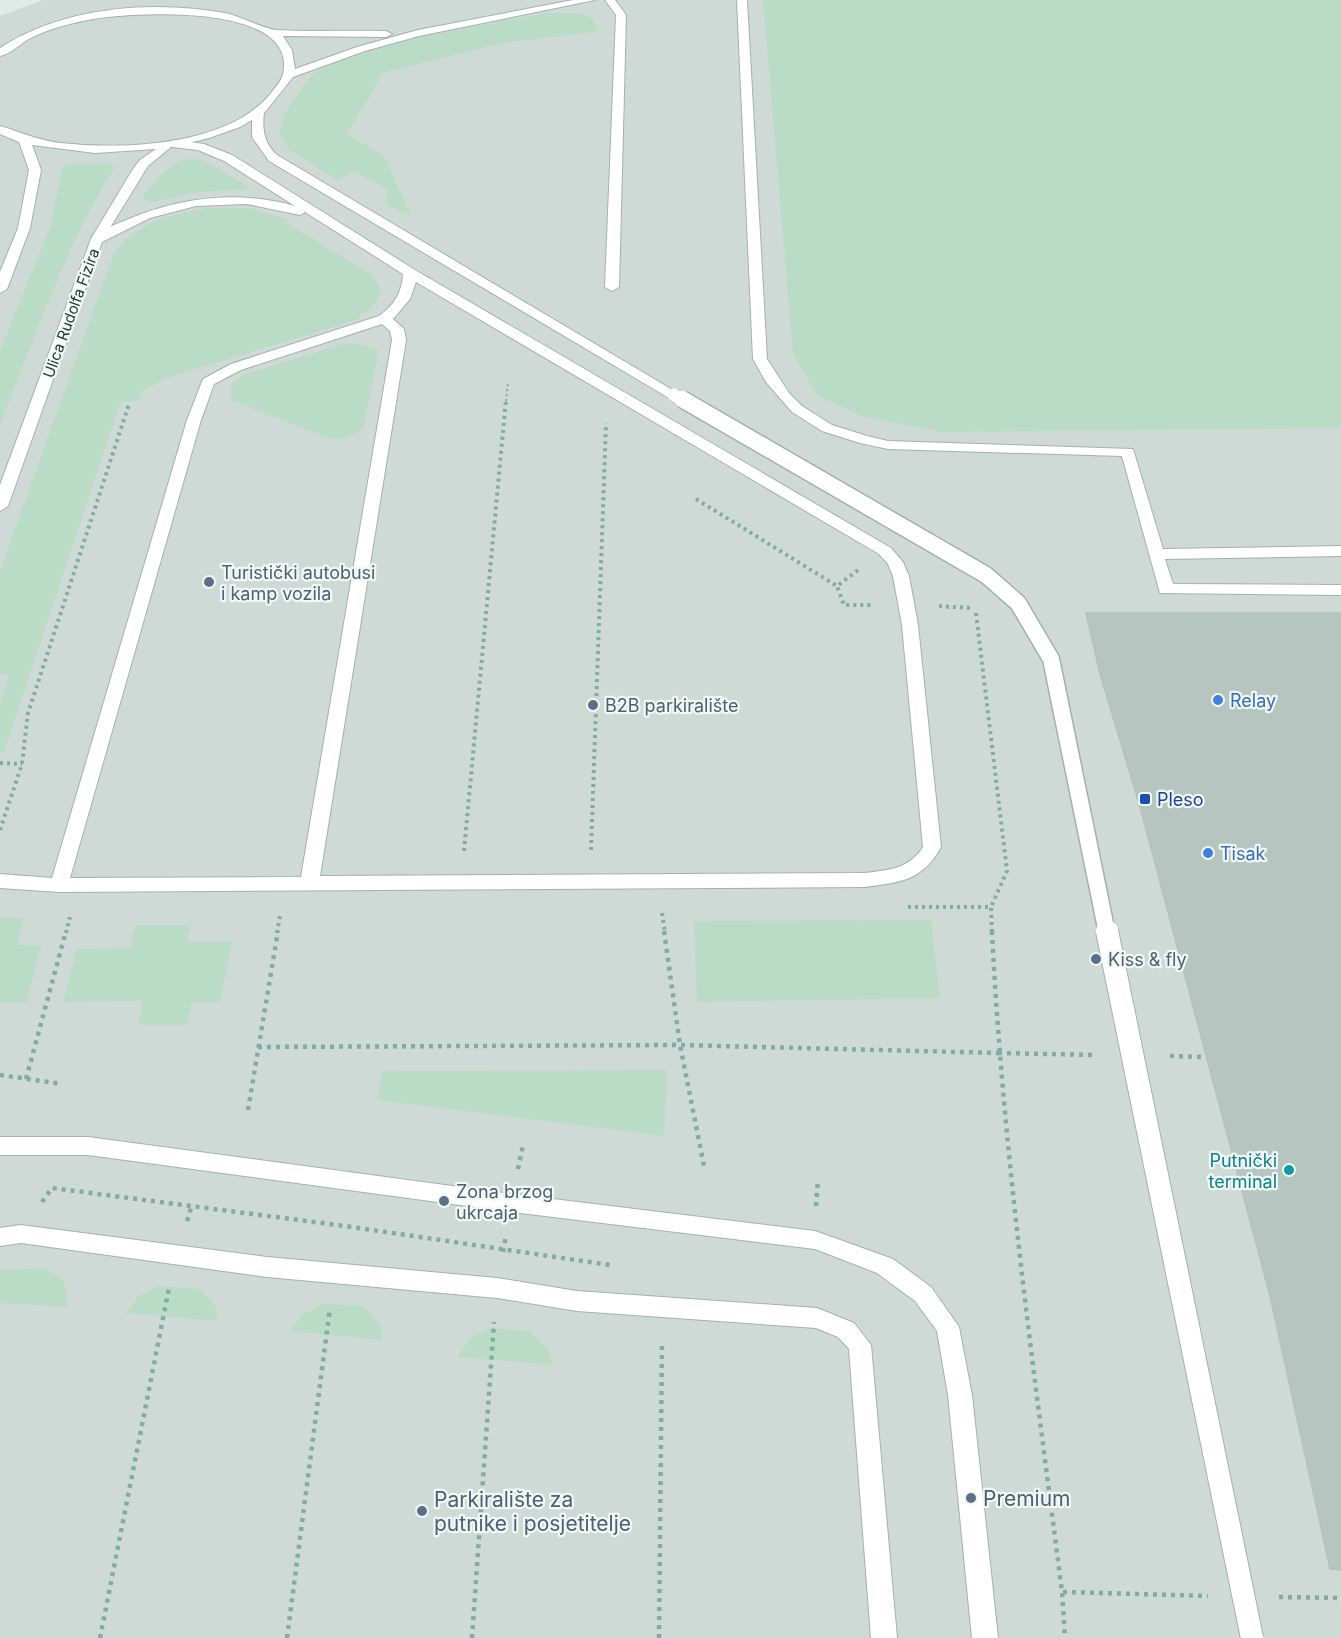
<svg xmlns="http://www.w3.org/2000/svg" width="1341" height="1638" viewBox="0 0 1341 1638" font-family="Inter,sans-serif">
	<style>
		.built { fill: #cfdad6 }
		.green { fill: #badbc5 }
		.building { fill: #b6c5c0; stroke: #b3c3be; stroke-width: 1.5 }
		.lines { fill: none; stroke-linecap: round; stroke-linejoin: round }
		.lane-casing { stroke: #a3b2ae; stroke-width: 2 }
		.street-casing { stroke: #a3b2ae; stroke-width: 2 }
		.path-far2 { stroke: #82aca2; stroke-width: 2; stroke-dasharray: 2 3; stroke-linecap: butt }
		.path-far1 { stroke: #82aca2; stroke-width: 4; stroke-dasharray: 3 4; stroke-linecap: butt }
		.path { stroke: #82aca2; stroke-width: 4.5; stroke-dasharray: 4 5; stroke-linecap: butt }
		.lane { fill: #fff; fill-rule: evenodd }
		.street { fill: #fff; fill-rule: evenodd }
		.lane-bridge-far2-casing { stroke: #a3b2ae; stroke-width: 14; stroke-linecap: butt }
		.lane-bridge-far1-casing { stroke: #a3b2ae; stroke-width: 19; stroke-linecap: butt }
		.lane-bridge-casing { stroke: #a3b2ae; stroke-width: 24; stroke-linecap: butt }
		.lane-bridge-far2 { stroke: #fff; stroke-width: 13 }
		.lane-bridge-far1 { stroke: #fff; stroke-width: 16 }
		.lane-bridge { stroke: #fff; stroke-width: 22 }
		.service-dot { fill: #5c6f8a; stroke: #f0f7f4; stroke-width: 2 }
		.shop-dot { fill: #3f7fe0; stroke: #f0f7f4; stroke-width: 2 }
		.transit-dot { fill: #1a4fb4; stroke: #f0f7f4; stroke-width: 2 }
		.culture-dot { fill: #0f9aa8; stroke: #f0f7f4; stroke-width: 2 }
		.labels { text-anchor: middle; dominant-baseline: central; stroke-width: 4.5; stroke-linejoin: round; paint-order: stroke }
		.far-street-label { font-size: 15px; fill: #223a35; stroke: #f0f7f4 }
		.service-label { font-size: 18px; fill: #4e5e75; stroke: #f0f7f4; text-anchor: start }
		.shop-label { font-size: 18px; fill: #366cbe; stroke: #f0f7f4; text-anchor: start }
		.transit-label { font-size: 18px; fill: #164399; stroke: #f0f7f4; text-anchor: start }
		.culture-label { font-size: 18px; fill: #0d838f; stroke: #f0f7f4; text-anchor: end }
		.near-service-label { font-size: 21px; fill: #4e5e75; stroke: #f0f7f4; text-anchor: start }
	</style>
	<rect width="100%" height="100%" fill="#e0eae7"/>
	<path class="built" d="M 43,0 L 1341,0 L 1341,1638 L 0,1638 L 0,16 Z"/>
	<path class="green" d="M 763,0 L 1341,0 L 1341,428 L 944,432 L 864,417 L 818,396 L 793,354 Z
		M 548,13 L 579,13 L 592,18 L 597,28 L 596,32 L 507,42 L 383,73 L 347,134 L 385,157 L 411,217 L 386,204 L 387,189 L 353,172 L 337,180 L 288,149 L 280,133 L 284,114 L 311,76 L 323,67 L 375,47 L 419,36 Z
		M 193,158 L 204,161 L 246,185 L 248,189 L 199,192 L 154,202 L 143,199 L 143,195 C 158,179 170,161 193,158 Z
		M 67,164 L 113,164 L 113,170 C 64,249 35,338 0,424 L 0,350 L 51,225 L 62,167 Z
		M 206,208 L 249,208 L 289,220 L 285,222 L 372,275 L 381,290 C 377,304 371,310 358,315 L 360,319 L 166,378 L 143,390 L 138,401 L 121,401 L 4,752 L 0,752 L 0,704 L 10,675 L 0,674 L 0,571 L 114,253 C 137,222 170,215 206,208 Z
		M 355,343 L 377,350 L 377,360 L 363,429 L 345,439 L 330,439 L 231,400 L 231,384 L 245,374 L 340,345 Z
		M 0,918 L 24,918 L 17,945 L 41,945 L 27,1002 L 0,1003 Z
		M 931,920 L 940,998 L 697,1002 L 694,921 Z
		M 136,925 L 190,925 L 187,942 L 232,942 L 220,1002 L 192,1002 L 187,1025 L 138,1025 L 143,1001 L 63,1002 L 77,949 L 130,948 Z
		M 667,1070 L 664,1136 L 377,1100 L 382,1071 Z
		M 46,1268 L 64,1281 L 68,1307 L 0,1303 L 0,1270 Z
		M 160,1286 L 200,1289 L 216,1307 L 217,1321 L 126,1313 L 139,1296 Z
		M 323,1304 L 363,1306 L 381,1325 L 382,1340 L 290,1331 L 302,1315 Z
		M 489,1328 L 530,1331 L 549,1350 L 552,1365 L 458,1357 L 469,1339 Z"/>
	<path class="building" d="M 1086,613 L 1341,613 L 1341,1570 L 1330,1569 L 1270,1296 L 1140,807 L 1100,674 Z"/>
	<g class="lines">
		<g class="lane-casing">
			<path id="lane" d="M 605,0 L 615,0 L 626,15 L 619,287 L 612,291 L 605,287 L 616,15 Z
				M 737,0 L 747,0 L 767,359 L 789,393 L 802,406 L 832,425 L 867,436 L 888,441 L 1133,449 L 1163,549 L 1341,546 L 1341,556 L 1165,559 L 1173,584 L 1341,585 L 1341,595 L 1160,593 L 1122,456 L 888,449 L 860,443 L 822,431 L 792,412 L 766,382 L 753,359 Z
				M 258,108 L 264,112 C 262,130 264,143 277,155 L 681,395 L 674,399 L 669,398 L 269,161 L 252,137 L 252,112 Z
				M 176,140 L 204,144 L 232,155 L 415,270 L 891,548 L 903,562 L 909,576 L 918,625 L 941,847 C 922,881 901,882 865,887 L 59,892 L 0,888 L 0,874 L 52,878 L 187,420 L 203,379 L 231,364 L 379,316 C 394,305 402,293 403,274 L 305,212 L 300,215 L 247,204 L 196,206 L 150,218 L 102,242 L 92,242 L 92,236 C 157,202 223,186 295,206 L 224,161 L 198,150 L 172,147 L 172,141 ZM 416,282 L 879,554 L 888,564 L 893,576 L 902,625 L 923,847 C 909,869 889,870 865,873 L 320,876 L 406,340 L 404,329 L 393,319 L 410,299 ZM 382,324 L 390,331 L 392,340 L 301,877 L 70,878 L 201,420 L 214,384 L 241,370 Z
				M 0,1137 L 88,1137 L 512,1194 L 815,1231 L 893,1259 L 931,1287 L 959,1327 L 972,1395 L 998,1638 L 972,1638 L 948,1395 L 937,1331 L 915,1301 L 877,1273 L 815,1249 L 512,1212 L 88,1155 L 0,1155 Z
				M 21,1225 L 267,1257 L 497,1278 L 577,1291 L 817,1308 L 854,1323 L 871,1345 L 897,1638 L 871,1638 L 849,1349 L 838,1337 L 816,1328 L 577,1311 L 497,1298 L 267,1277 L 21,1243 L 0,1246 L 0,1228 Z"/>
		</g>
		<g class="street-casing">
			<path id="street" d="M 573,0 L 595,0 L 419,36 L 365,51 L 293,77 L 265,112 L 240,127 L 209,138 L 171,147 L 148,166 L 103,239 L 8,506 L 0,511 L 0,485 L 91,239 L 133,169 L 140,160 L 156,149 L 95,153 L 32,145 L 41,170 L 30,228 L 7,289 L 0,293 L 0,272 L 18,228 L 29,170 L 19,142 L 0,134 L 0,126 C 21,132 39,141 61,143 C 123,150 229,146 271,93 C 275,88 282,80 283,74 C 299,1 127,12 88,20 C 67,24 45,30 27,40 C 18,46 10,54 0,56 L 0,48 C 64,7 150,0 225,13 C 239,16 265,29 276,30 C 313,32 350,30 386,31 L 392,34 L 386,37 L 283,36 L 292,50 L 295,69 L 357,47 L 418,30 Z"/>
		</g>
		<path class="path-far2" d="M 506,401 L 508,383"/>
		<path class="path-far1" d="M 696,499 L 837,586
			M 858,570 L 837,586 L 844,605 L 874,605
			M 939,606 L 970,608
			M 976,613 L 1007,871 L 991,907
			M 0,763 L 22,764
			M 0,830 L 22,764 L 28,713 L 129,404
			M 591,850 L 606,423
			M 464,851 L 506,399
			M 908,907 L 991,907 L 992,933
			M 662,913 L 665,933
			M 66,933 L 70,917
			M 277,933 L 280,916"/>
		<path class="path" d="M 664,931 L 680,1045 L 704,1166
			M 992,931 C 1003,1153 1034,1372 1062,1592 L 1065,1638
			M 258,1047 L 680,1045 L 998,1053
			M 998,1053 L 1097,1055
			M 1170,1056 L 1205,1057
			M 0,1075 L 62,1084
			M 26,1079 L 66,931
			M 248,1110 L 278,931
			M 518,1169 L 523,1145
			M 42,1202 L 52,1188 L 345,1226 L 610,1265
			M 816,1206 L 818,1180
			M 187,1221 L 192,1205
			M 503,1252 L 506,1235
			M 1063,1592 L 1208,1596
			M 1279,1597 L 1341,1598
			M 100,1638 L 169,1288
			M 287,1638 L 330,1308
			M 472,1638 L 494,1322
			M 659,1638 L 662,1342"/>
		<use href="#lane" class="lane"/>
		<use href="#street" class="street"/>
		<g class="lane-bridge-far2-casing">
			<path id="lane-bridge-far2" d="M 674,395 L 684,401"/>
		</g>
		<g class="lane-bridge-far1-casing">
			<path id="lane-bridge-far1" d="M 682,399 L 986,575 L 1018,603 L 1051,659 L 1107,933"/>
		</g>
		<g class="lane-bridge-casing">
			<path id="lane-bridge" d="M 1107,931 L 1252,1638"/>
		</g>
		<use href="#lane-bridge-far2" class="lane-bridge-far2"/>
		<use href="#lane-bridge-far1" class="lane-bridge-far1"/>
		<use href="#lane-bridge" class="lane-bridge"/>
	</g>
	<g class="service-dot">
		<circle cx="209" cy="582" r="6"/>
		<circle cx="593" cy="705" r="6"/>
		<circle cx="1096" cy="959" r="6"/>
		<circle cx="444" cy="1201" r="6"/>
		<circle cx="971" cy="1498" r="6"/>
		<circle cx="422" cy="1511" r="6"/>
	</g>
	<g class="shop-dot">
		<circle cx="1218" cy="700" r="6"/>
		<circle cx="1208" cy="853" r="6"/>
	</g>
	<rect class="transit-dot" x="1139" y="793" width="12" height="12" rx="3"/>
	<circle class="culture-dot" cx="1289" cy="1170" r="6"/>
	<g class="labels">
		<g class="far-street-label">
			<text transform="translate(71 313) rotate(-70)">Ulica Rudolfa Fizira</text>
		</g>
		<g class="service-label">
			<text x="221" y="572">Turistički autobusi<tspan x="221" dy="21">i kamp vozila</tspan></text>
			<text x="605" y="705">B2B parkiralište</text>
			<text x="1108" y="959">Kiss &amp; fly</text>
			<text x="456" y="1191">Zona brzog<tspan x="456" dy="21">ukrcaja</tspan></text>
		</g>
		<g class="shop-label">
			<text x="1230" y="700">Relay</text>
			<text x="1220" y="853">Tisak</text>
		</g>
		<g class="transit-label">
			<text x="1157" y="799">Pleso</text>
		</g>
		<g class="culture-label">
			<text x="1277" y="1160">Putnički<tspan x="1277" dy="21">terminal</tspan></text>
		</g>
		<g class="near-service-label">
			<text x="983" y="1498">Premium</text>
			<text x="434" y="1499">Parkiralište za<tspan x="434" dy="24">putnike i posjetitelje</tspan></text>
		</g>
	</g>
</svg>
